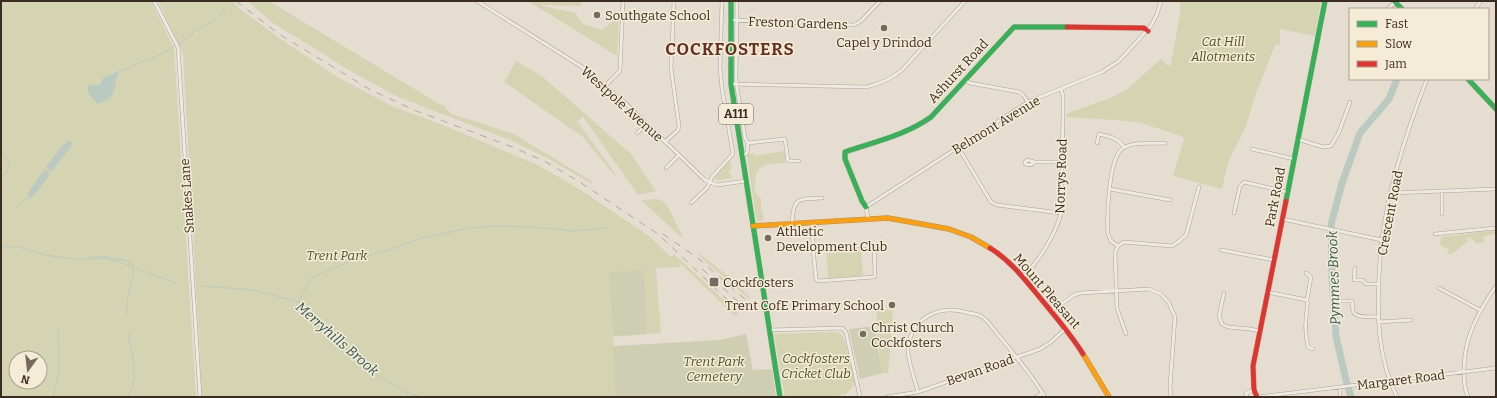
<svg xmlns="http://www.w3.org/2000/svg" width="1497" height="398" viewBox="0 0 1497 398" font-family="Bitter,serif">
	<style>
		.green { fill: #d4d4b3; fill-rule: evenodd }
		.cemetery { fill: #ceceb2 }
		.water { fill: #bacac1 }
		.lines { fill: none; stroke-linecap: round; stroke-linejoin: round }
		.stream { stroke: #bacac1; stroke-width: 1 }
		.river { stroke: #bacac1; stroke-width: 7 }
		.street-casing { stroke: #aba398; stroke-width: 4 }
		.fast-casing { stroke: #9a9388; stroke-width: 5.5 }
		.slow-casing { stroke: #9a9388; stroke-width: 5.5 }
		.jam-casing { stroke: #9a9388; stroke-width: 5.5 }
		.street { stroke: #eee9e1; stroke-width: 3 }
		.fast { stroke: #30b455; stroke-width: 4.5 }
		.slow { stroke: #ff9f0a; stroke-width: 4.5 }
		.jam { stroke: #e5322d; stroke-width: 4.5 }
		.rail { stroke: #ada8a1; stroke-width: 1; stroke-dasharray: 7 7; stroke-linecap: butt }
		.poi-dot { fill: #766a5e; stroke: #f5ecd7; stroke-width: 1.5 }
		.labels { text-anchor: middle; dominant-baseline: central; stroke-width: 3; stroke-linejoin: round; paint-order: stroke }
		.shield { fill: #f5ecd7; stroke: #726657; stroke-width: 1 }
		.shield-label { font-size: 12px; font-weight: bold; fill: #3a2c20 }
		.poi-label { font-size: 13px; fill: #3a2c20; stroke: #f5ecd7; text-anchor: start }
		.street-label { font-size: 13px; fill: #3a2c20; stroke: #f5ecd7 }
		.park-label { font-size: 13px; font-style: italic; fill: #4a5627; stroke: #f5ecd7 }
		.water-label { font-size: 14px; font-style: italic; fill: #305956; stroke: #f5ecd7 }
		.district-label { font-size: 17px; font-weight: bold; letter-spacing: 1px; fill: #652f21; stroke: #f5ecd7 }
	</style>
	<rect width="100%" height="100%" fill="#e5ded0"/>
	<path class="green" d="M 1,1 L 151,1 L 174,48 L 196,397 L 1,397 ZM 16,358 L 40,358 L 40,382 L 16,382 Z
		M 158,1 L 232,1 L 240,9 L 282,40 L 334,75 L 392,106 L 448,127 L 540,166 L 581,190 L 649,236 L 671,257 L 674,254 L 738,313 L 735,316 L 680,263 L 679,264 L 682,267 L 656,268 L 661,333 L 613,337 L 617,397 L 202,397 L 183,54 Z
		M 247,1 L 269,1 L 441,105 L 447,107 L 444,109 L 448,110 L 452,114 L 514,134 L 593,182 L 592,184 L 551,160 L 510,140 L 398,97 L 352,72 L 312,47 L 273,23 Z
		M 528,1 L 543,1 L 543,3 L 543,1 L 581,1 L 581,6 L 543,5 L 543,6 L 575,13 L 583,24 L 602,30 L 619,17 L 617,56 Z
		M 1180,1 L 1321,1 L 1315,36 L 1280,29 L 1280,45 L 1275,45 L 1255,96 L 1246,126 L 1228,163 L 1222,189 L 1173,176 L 1184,139 L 1181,136 L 1141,123 L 1127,121 L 1067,117 L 1066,114 L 1110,98 L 1126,90 L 1161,59 L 1170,67 L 1180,15 Z
		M 516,61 L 543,77 L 631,154 L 656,191 L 638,195 L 583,117 L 577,121 L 617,176 L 614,175 L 583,137 L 504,82 Z
		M 783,151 L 786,155 L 785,163 C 760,164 754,165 755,193 L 761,198 L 761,210 L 764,216 L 763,220 L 759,222 L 756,218 L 747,155 L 753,153 L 755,156 Z
		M 730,159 L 732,169 L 729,171 L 730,175 L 733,178 L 719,180 L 714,179 L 715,175 Z
		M 658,199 C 672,203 674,226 683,235 L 681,237 L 641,200 Z
		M 1496,230 L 1496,234 L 1483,236 L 1484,243 L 1476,243 L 1470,237 L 1467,239 L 1468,241 L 1451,255 L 1447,253 L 1449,250 L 1440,245 L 1441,238 L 1443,237 Z
		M 861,248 L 863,276 L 828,278 L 826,250 Z
		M 698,253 L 732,279 L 750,298 L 749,299 L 697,254 Z
		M 877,308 L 893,311 L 888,373 L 883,373 C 879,351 875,331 877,308 Z
		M 837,332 L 843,336 L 856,383 L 846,394 L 830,397 L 785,397 L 774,334 Z"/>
	<path class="cemetery" d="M 643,270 C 646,291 645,312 647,334 L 613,336 L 609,272 Z
		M 875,326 L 877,345 L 883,373 L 860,379 L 849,329 Z
		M 746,334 L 753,370 L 772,369 L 776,397 L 616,397 L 613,346 L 720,340 Z"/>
	<path class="water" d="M 119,71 C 112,89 119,96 98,104 L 89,94 L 87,87 L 90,84 L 95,86 L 100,84 L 103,78 Z
		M 68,141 L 72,142 L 70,148 L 51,172 L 46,167 L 61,147 Z
		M 45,169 L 50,174 C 45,180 35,197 29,198 L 28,195 L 28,193 Z"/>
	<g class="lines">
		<path class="stream" d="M 179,45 L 194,32 L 218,18 L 226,7
			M 132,66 L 170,50 L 178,42
			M 119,71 L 128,68
			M 1,152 C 11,162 12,169 1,179
			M 17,206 L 29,197
			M 1,246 L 18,247 L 45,255 L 80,260 L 99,256 L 105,257 L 178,284
			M 113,259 L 126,260 L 133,265 C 136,278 124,298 127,315
			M 89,260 L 99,258 L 110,259
			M 201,286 L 254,290 L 299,302 L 324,328 L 377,375 L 408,393 L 422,397
			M 299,302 L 307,284 L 313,277 L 353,260 L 392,249 L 422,238 L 470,228 L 491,226 L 533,227 L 573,231 L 607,228
			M 53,397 L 59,371 L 58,328
			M 126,397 C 142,385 131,350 128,333"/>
		<path class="river" d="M 1351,397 L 1346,380 L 1336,336 L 1332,278 L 1331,225 L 1342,183 L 1360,133 L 1389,99 L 1397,79"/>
		<g class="street-casing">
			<path id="street" d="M 154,1 L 178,47 L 200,397
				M 477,1 L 582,67 L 623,101 L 705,180 L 717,185 L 746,181
				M 737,1 L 736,81 L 745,138 L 748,143 L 747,153 L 742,156
				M 1388,9 L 1395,2
				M 1475,9 L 1481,1
				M 730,20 L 854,25 L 861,21 L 880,1
				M 698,44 L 730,44
				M 965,80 L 970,83 L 1019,92 L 1023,95 L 1028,102
				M 731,84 L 866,87 C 880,84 891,79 902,70 L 965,1
				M 605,86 L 620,71 L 623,1
				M 637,133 L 647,124
				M 1297,139 L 1323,147 L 1331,146 L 1339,132 L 1350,102
				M 665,142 L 678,130 L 679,126 L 671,68 L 674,1
				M 748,143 L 785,139 L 788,161 L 799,161
				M 1097,143 L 1099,134 C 1110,137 1118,138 1124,147
				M 958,147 L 991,202 L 997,205 L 1061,213
				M 1252,149 L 1294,159
				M 1034,162 L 1031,165 L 1025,164 L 1025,162 L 1028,160 L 1034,162 L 1063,162
				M 666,168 L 679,155
				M 1110,189 L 1170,200
				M 1391,193 L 1496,189
				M 691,203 L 707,188 L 712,177 L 733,154 L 722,89 L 720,67 L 722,1
				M 1234,213 L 1240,186 L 1244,182 L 1287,192
				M 1442,214 L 1442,191
				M 868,219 L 866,207 L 1028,102 L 1102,72 L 1119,61 L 1151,26 L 1157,14 L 1161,1
				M 1282,219 L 1382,240
				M 812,223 L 813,248
				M 792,224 C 793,197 798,199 822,198
				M 1435,234 L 1496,228
				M 874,245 L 875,275 L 874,277 L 818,281 L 816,279 L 813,248 Z
				M 1118,246 L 1124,242 L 1172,246 L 1178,242 L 1186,235 L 1199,187
				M 1221,250 L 1274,260
				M 1355,268 L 1354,280 L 1362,280 L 1366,284 L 1379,284
				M 1306,273 L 1311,277 L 1307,300
				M 1023,277 C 1038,262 1056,234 1061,213 L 1063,116 L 1063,96 L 1061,89
				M 1338,287 L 1339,301 L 1352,301 C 1353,304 1352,307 1353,311 C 1355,319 1372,316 1378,317
				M 1439,288 L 1480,310
				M 1267,292 L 1307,300 C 1308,307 1306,313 1306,320 C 1305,329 1306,338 1308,347 L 1313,349
				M 1224,293 L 1219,316 L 1222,324 L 1228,327 L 1250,329 L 1260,331
				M 1052,311 L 1074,295 L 1080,293 L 1149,289 L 1161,294 L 1169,303 L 1175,317 L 1170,387 L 1171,397
				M 1378,322 L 1411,320
				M 769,330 L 842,328 L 846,332 L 860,397
				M 1126,334 L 1117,308 L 1115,253 L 1118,246 L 1111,241 L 1108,234 C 1107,217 1108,158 1123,148 C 1134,141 1153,144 1165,143
				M 918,392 C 915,380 907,359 908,348 C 912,316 941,304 969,313 C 973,314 978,314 981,316 C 988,320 994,330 999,336 C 1016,356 1032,375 1045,397
				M 887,397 L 918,392 L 1040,349 L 1051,342 L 1066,328
				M 1036,397 L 1043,393
				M 1247,397 L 1246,393 L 1254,390
				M 1258,397 L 1496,368
				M 1340,397 L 1340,387
				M 1397,397 C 1378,359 1377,318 1379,276 C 1380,264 1380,251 1382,239 C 1389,185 1407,130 1427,79
				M 1468,397 C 1464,388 1464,379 1464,369 C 1464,338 1478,312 1496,286"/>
		</g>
		<g class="fast-casing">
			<path id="fast" d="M 731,1 L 731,84 L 780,397
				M 1394,1 L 1402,9
				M 1468,79 L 1496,109
				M 1286,201 L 1325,1
				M 866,207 L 862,201 L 845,159 L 845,152 C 874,142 906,135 931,117 L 1014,27 L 1067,27"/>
		</g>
		<g class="slow-casing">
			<path id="slow" d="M 753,226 L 888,218 L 949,229 L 971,237 L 990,248
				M 1083,354 L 1109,397"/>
		</g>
		<g class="jam-casing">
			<path id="jam" d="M 1067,27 L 1144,28 L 1148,31
				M 990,248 C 1013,262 1029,285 1046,305 C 1059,321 1072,336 1083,354
				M 1257,397 L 1254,390 L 1253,366 L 1286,201"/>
		</g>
		<use href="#street" class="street"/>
		<use href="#fast" class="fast"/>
		<use href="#slow" class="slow"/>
		<use href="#jam" class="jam"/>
		<path class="rail" d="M 236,1 L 279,34 L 369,89 L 414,110 L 515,148 L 546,162 L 578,181 L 658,234 L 739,311
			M 663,234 L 699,259 L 747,301
			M 702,269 L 743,306"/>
	</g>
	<g class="poi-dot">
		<circle cx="597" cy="15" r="4"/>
		<circle cx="884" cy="28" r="4"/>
		<circle cx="768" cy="238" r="4"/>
		<rect x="709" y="277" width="10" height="10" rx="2"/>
		<circle cx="892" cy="305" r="4"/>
		<circle cx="863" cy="334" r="4"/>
	</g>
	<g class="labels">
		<rect class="shield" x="719" y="104" width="34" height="20" rx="3"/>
		<g class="shield-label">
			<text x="736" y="114">A111</text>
		</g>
		<g class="poi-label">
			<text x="605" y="15">Southgate School</text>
			<text x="884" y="42" text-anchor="middle">Capel y Drindod</text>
			<text x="776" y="231">Athletic<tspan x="776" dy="15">Development Club</tspan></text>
			<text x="723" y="282">Cockfosters</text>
			<text x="884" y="305" text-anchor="end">Trent CofE Primary School</text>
			<text x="871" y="327">Christ Church<tspan x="871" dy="15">Cockfosters</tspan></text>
		</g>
		<g class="street-label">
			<text transform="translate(798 23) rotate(2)">Freston Gardens</text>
			<text transform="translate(958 71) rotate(-47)">Ashurst Road</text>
			<text transform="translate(622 104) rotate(42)">Westpole Avenue</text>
			<text transform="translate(996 125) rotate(-31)">Belmont Avenue</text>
			<text transform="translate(1061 176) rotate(-88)">Norrys Road</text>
			<text transform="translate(187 196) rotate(-94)">Snakes Lane</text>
			<text transform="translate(1275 197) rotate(-79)">Park Road</text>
			<text transform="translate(1390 213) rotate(-79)">Crescent Road</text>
			<text transform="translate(1047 291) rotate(49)">Mount Pleasant</text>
			<text transform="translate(980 370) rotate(-19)">Bevan Road</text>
			<text transform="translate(1401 380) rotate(-7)">Margaret Road</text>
		</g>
		<g class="park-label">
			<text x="1223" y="41">Cat Hill<tspan x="1223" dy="15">Allotments</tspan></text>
			<text x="337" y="255">Trent Park</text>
			<text x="816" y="358">Cockfosters<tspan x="816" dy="15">Cricket Club</tspan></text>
			<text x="714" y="361">Trent Park<tspan x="714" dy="15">Cemetery</tspan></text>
		</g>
		<g class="water-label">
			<text transform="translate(1334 278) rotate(-92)">Pymmes Brook</text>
			<text transform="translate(337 339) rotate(41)">Merryhills Brook</text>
		</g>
		<g class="district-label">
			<text x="730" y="49">COCKFOSTERS</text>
		</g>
	</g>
	<rect width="1497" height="398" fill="none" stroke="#3a2c20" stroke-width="4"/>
	<rect x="1349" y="8" width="140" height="72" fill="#f5ecd7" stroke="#aa9f8e"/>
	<rect x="1357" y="21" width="20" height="6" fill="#30b455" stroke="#aa9f8e"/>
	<text x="1385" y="28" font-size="12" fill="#3a2c20">Fast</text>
	<rect x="1357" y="41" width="20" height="6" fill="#ff9f0a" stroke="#aa9f8e"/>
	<text x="1385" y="48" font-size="12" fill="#3a2c20">Slow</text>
	<rect x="1357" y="61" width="20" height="6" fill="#e5322d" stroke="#aa9f8e"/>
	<text x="1385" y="68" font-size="12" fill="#3a2c20">Jam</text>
	<g transform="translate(28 370) rotate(195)"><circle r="19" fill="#f5ecd7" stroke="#aa9f8e"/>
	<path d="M0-3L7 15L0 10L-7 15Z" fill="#766a5e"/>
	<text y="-6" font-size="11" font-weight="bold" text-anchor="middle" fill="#3a2c20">N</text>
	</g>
</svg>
